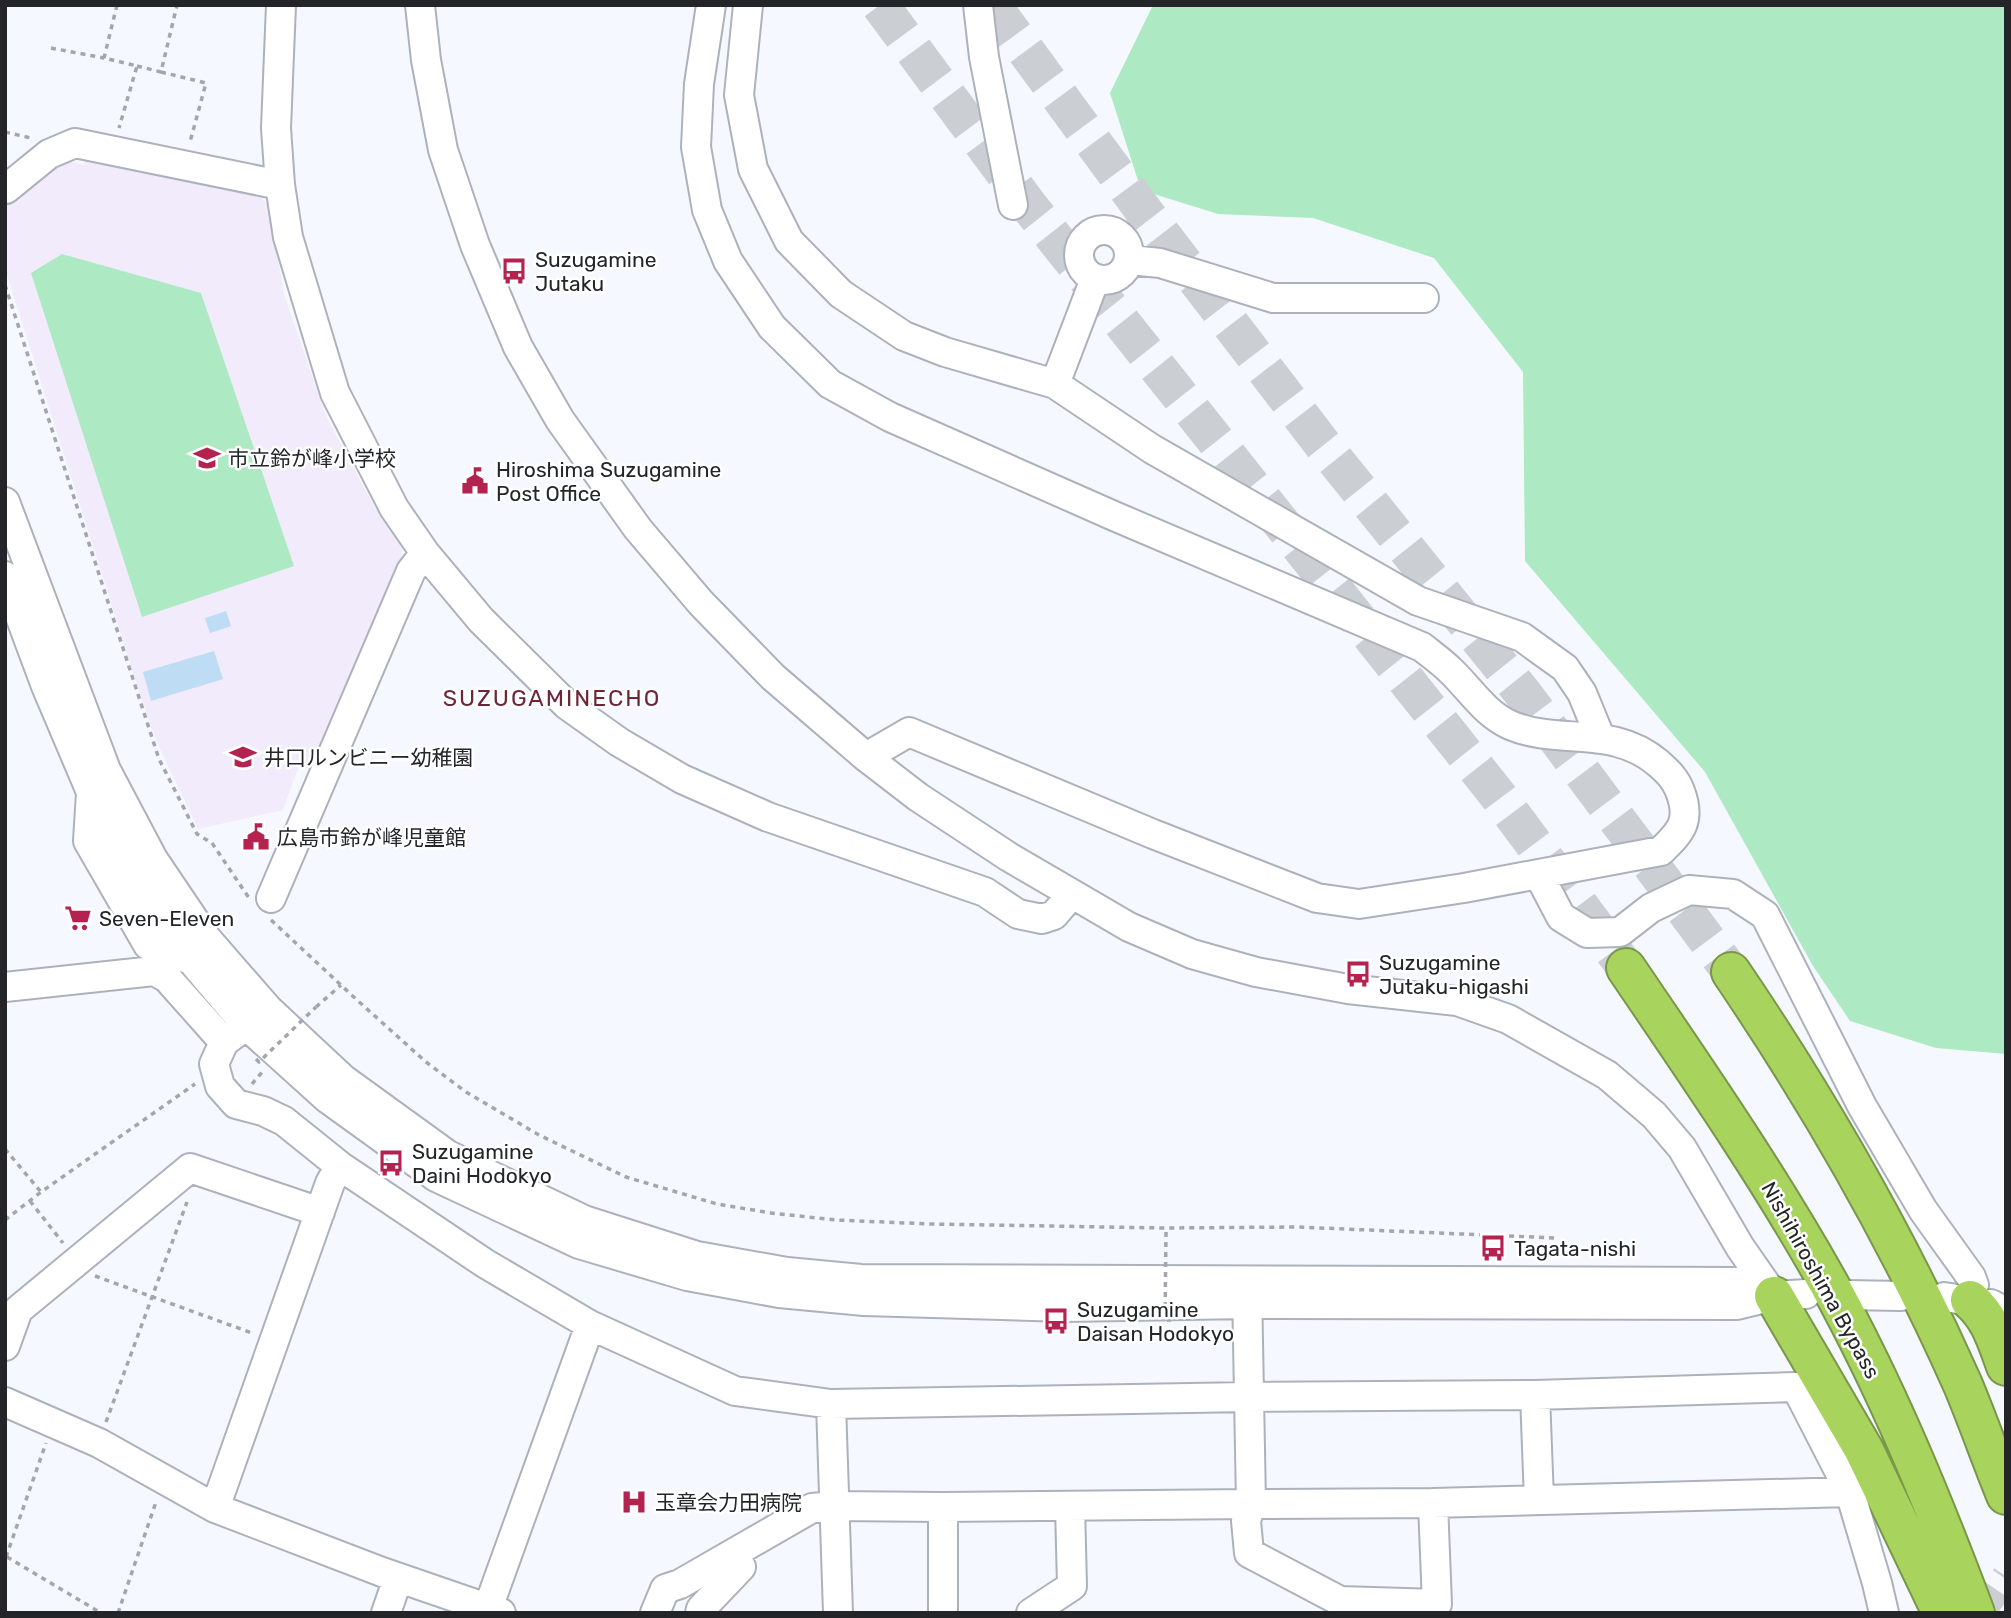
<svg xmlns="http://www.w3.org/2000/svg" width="2011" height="1618" viewBox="0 0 2011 1618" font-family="Rubik,'Noto Sans JP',sans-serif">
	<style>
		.education { fill: #f1ebfc }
		.green { fill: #adeac3 }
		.water { fill: #bedcf3 }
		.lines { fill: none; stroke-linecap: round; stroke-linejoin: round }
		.minor-tunnel { stroke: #cbcfd4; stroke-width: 28; stroke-dasharray: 28 14; stroke-linecap: butt }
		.highway-tunnel { stroke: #cbcfd4; stroke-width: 38; stroke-dasharray: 38 19; stroke-linecap: butt }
		.minor-casing { stroke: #acb2bc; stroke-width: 32 }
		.highway-casing { stroke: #79964b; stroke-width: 42 }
		.path { stroke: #a3a6ac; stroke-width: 3.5; stroke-dasharray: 5 5; stroke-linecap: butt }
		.minor { stroke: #fff; stroke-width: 28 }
		.highway { stroke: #a8d35d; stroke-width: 38 }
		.path-bridge { stroke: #a3a6ac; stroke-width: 3.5; stroke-dasharray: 5 5; stroke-linecap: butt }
		.labels { text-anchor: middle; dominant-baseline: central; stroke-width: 5; stroke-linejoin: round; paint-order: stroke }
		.poi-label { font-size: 21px; fill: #232529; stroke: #fff; text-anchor: start }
		.street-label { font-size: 21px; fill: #232529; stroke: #fff }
		.neighbourhood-label { font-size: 23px; letter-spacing: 2px; fill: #6c2636; stroke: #fff }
	</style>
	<rect width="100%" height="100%" fill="#f5f9ff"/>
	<path class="education" d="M 87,154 L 259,195 L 267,203 L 285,297 L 325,414 L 372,503 L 402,544 L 401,565 L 316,772 L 299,765 L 283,810 L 198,829 L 160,749 L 147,716 L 5,269 L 5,205 L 32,179 L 62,160 L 84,165 Z"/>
	<path class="green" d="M 1153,5 L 2006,5 L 2006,1054 L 1936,1048 L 1850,1021 L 1813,966 L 1705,772 L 1525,561 L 1523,372 L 1434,258 L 1313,218 L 1218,214 L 1141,190 L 1110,93 Z
		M 62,254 L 201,293 L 294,566 L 142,617 L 31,273 Z"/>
	<path class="water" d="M 226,611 L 231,626 L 210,633 L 205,618 Z
		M 214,651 L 223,679 L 151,701 L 143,672 Z"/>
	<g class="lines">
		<path class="minor-tunnel" d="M 1981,1613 L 2006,1576"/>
		<path class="highway-tunnel" d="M 880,5 L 1029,206 L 1496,793 L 1626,968
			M 992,5 L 1146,214 L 1323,445 L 1525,696 L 1731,972"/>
		<g class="minor-casing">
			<path id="minor" d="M 281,5 L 276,128 L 280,185 L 288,237 L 335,393 L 394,508 L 425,553 L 481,620 L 567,705 L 619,742 L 682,779 L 768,817 L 985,892 L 1018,914 L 1042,919 L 1054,915 L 1071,895
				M 420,5 L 426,60 L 443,150 L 475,245 L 518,347 L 560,420 L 638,529 L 701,603 L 773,677 L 866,757 L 918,797 L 1009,857 L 1129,927 L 1192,954 L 1256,972 L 1348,989 L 1457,1001 L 1508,1019 L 1607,1075 L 1654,1115 L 1682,1148 L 1740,1247 L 1774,1296
				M 711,5 L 699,84 L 696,147 L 707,210 L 728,261 L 772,327 L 830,384 L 890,417 L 1114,516 L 1422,647 C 1432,655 1442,662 1451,671 C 1470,689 1485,714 1510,725 C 1559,746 1612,724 1658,763 C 1668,772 1675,778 1680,791 C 1691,820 1682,831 1661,851 L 1464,888 L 1359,904 L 1317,898 L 1153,834 L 909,732 L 866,757
				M 748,5 L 739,95 L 753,169 L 789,241 L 841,294 L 904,336 L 945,352 L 1055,384 L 1152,449 L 1418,601 L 1522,637 L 1565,668 L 1582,693 L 1600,737
				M 978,5 L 984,57 L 1013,205
				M 6,189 L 49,154 L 75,143 L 280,185
				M1079 255a25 25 0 1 1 50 0a25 25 0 1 1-50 0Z
				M 1130,260 L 1160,263 L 1273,298 L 1424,298
				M 1055,384 L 1095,279
				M 5,502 L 106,770 L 153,859 L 207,939 L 268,1009 L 343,1079 L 448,1155 L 584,1220 L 697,1256 L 787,1272 L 861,1279 L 1740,1282 L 1774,1296
				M 5,576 L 46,686 L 91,792 L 129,870 L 191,960 L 247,1026 L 328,1099 L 436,1177 L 579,1244 L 687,1276 L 779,1293 L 864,1301 L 1065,1307 L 1247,1304 L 1737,1305 L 1774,1296 L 1806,1294
				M 91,793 L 88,841 L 148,945 L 191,960
				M 1539,875 L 1561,917 L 1587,933 L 1620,932 L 1651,908 L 1689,890 L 1733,894 L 1765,915 L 1862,1106 L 1923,1210 L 1971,1277 L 1974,1285 L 1970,1300
				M 271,898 L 411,571 L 425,553
				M 5,987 L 154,971 L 167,978 L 224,1042
				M 260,1015 L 224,1042 L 214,1064 L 220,1086 L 236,1104 L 263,1111 L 284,1121 L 340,1166 L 486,1264 L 590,1325 L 735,1391 L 831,1404 L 1248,1397 L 1535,1395 L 1796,1387 L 1850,1492 L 1877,1583 L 1884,1613
				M 1847,1295 L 1901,1296
				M 1944,1297 L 1991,1304 L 2006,1312
				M 5,1346 L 18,1310 L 190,1168 L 320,1212
				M 1535,1395 L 1539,1500
				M 5,1402 L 99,1443 L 215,1508 L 382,1572 L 501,1613
				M 831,1404 L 838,1613
				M 1433,1503 L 1437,1604 L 1340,1601 L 1249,1553 L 1246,1521 L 1251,1504 L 1433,1503 L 1850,1492
				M 943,1507 L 943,1613
				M 215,1508 L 330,1183 L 340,1166
				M 488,1608 L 590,1325
				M 386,1613 L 398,1578
				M 655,1613 L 665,1589 L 680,1584 L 812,1508 L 833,1506 L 943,1507 L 1251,1504 L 1247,1287
				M 700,1613 L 701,1609 L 741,1567
				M 1031,1613 L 1072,1586 L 1070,1506"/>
		</g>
		<g class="highway-casing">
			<path id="highway" d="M 1626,968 C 1696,1071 1768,1175 1829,1284 C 1887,1389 1933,1501 1975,1613
				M 1731,972 C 1820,1103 1899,1241 1963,1385 C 1978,1421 1991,1458 2006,1495
				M 1774,1296 L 1864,1450 L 1942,1613
				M 1970,1300 C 1991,1318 1997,1342 2006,1366"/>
		</g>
		<path class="path" d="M 117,5 L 104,58 L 137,66 L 119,128
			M 51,48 L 104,58
			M 137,66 L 161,72 L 177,5
			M 161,72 L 206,83 L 190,142
			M 5,132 L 31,138
			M 5,285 L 159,759 L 197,834 L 212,843 L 249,898
			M 271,920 L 357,1000 L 426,1062 L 466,1092 L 539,1135 L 626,1177 L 717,1204 L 771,1213 L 836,1220 L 930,1224 L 1165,1228 L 1297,1227 L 1556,1238
			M 316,1007 L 341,985
			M 252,1084 L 263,1071
			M 5,1149 L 41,1192
			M 30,1201 L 63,1243
			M 5,1220 L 41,1192 L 195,1084
			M 95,1276 L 252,1333
			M 106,1422 L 187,1202
			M 6,1557 L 46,1443
			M 7,1557 L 101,1613
			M 118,1613 L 156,1502"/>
		<use href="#minor" class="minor"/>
		<use href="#highway" class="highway"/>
		<path class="path-bridge" d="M 256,1059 L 259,1062 L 316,1007
			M 1166,1232 L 1165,1320 L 1171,1320"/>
	</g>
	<defs>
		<g id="bus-bare" transform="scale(2.1)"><path d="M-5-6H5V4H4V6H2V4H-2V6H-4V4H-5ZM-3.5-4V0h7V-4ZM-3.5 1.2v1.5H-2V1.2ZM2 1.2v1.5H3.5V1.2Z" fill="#b4234f" stroke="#fff" stroke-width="2.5" paint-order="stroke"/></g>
		<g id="school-bare" transform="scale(2.1)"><path d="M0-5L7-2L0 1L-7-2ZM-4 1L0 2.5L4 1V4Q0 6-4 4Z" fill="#b4234f" stroke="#fff" stroke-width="2.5" paint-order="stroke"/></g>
		<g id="civic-bare" transform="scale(2.1)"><path d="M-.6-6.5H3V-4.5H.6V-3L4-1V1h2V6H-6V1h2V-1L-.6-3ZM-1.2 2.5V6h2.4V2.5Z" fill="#b4234f" stroke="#fff" stroke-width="2.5" paint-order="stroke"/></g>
		<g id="supermarket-bare" transform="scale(2.1)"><path d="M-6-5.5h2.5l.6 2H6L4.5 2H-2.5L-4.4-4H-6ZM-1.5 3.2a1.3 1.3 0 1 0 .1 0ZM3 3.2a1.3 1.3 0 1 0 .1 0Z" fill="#b4234f" stroke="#fff" stroke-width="2.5" paint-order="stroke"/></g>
		<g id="hospital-bare" transform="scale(2.1)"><path d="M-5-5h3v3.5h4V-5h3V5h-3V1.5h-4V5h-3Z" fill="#b4234f" stroke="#fff" stroke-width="2.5" paint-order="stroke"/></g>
	</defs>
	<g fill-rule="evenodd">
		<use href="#bus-bare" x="514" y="271"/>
		<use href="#school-bare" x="207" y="458"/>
		<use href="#civic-bare" x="475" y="481"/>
		<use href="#school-bare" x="243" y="757"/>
		<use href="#civic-bare" x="256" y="837"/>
		<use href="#supermarket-bare" x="78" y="918"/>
		<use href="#bus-bare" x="1358" y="974"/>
		<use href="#bus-bare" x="391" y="1163"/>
		<use href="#bus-bare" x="1493" y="1248"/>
		<use href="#bus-bare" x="1056" y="1321"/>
		<use href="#hospital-bare" x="634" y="1502"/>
	</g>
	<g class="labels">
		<g class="poi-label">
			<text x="535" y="259">Suzugamine<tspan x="535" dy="24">Jutaku</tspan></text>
			<text x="228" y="458">市立鈴が峰小学校</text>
			<text x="496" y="469">Hiroshima Suzugamine<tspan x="496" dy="24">Post Office</tspan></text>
			<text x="264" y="757">井口ルンビニー幼稚園</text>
			<text x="277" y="837">広島市鈴が峰児童館</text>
			<text x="99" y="918">Seven-Eleven</text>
			<text x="1379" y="962">Suzugamine<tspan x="1379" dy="24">Jutaku-higashi</tspan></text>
			<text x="412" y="1151">Suzugamine<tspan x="412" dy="24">Daini Hodokyo</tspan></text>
			<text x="1514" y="1248">Tagata-nishi</text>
			<text x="1077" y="1309">Suzugamine<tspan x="1077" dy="24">Daisan Hodokyo</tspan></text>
			<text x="655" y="1502">玉章会力田病院</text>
		</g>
		<g class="street-label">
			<text transform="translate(1821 1280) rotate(61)">Nishihiroshima Bypass</text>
		</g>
		<g class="neighbourhood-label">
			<text x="552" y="698">SUZUGAMINECHO</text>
		</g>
	</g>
	<rect width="2011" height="1618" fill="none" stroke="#232529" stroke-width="14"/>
</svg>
